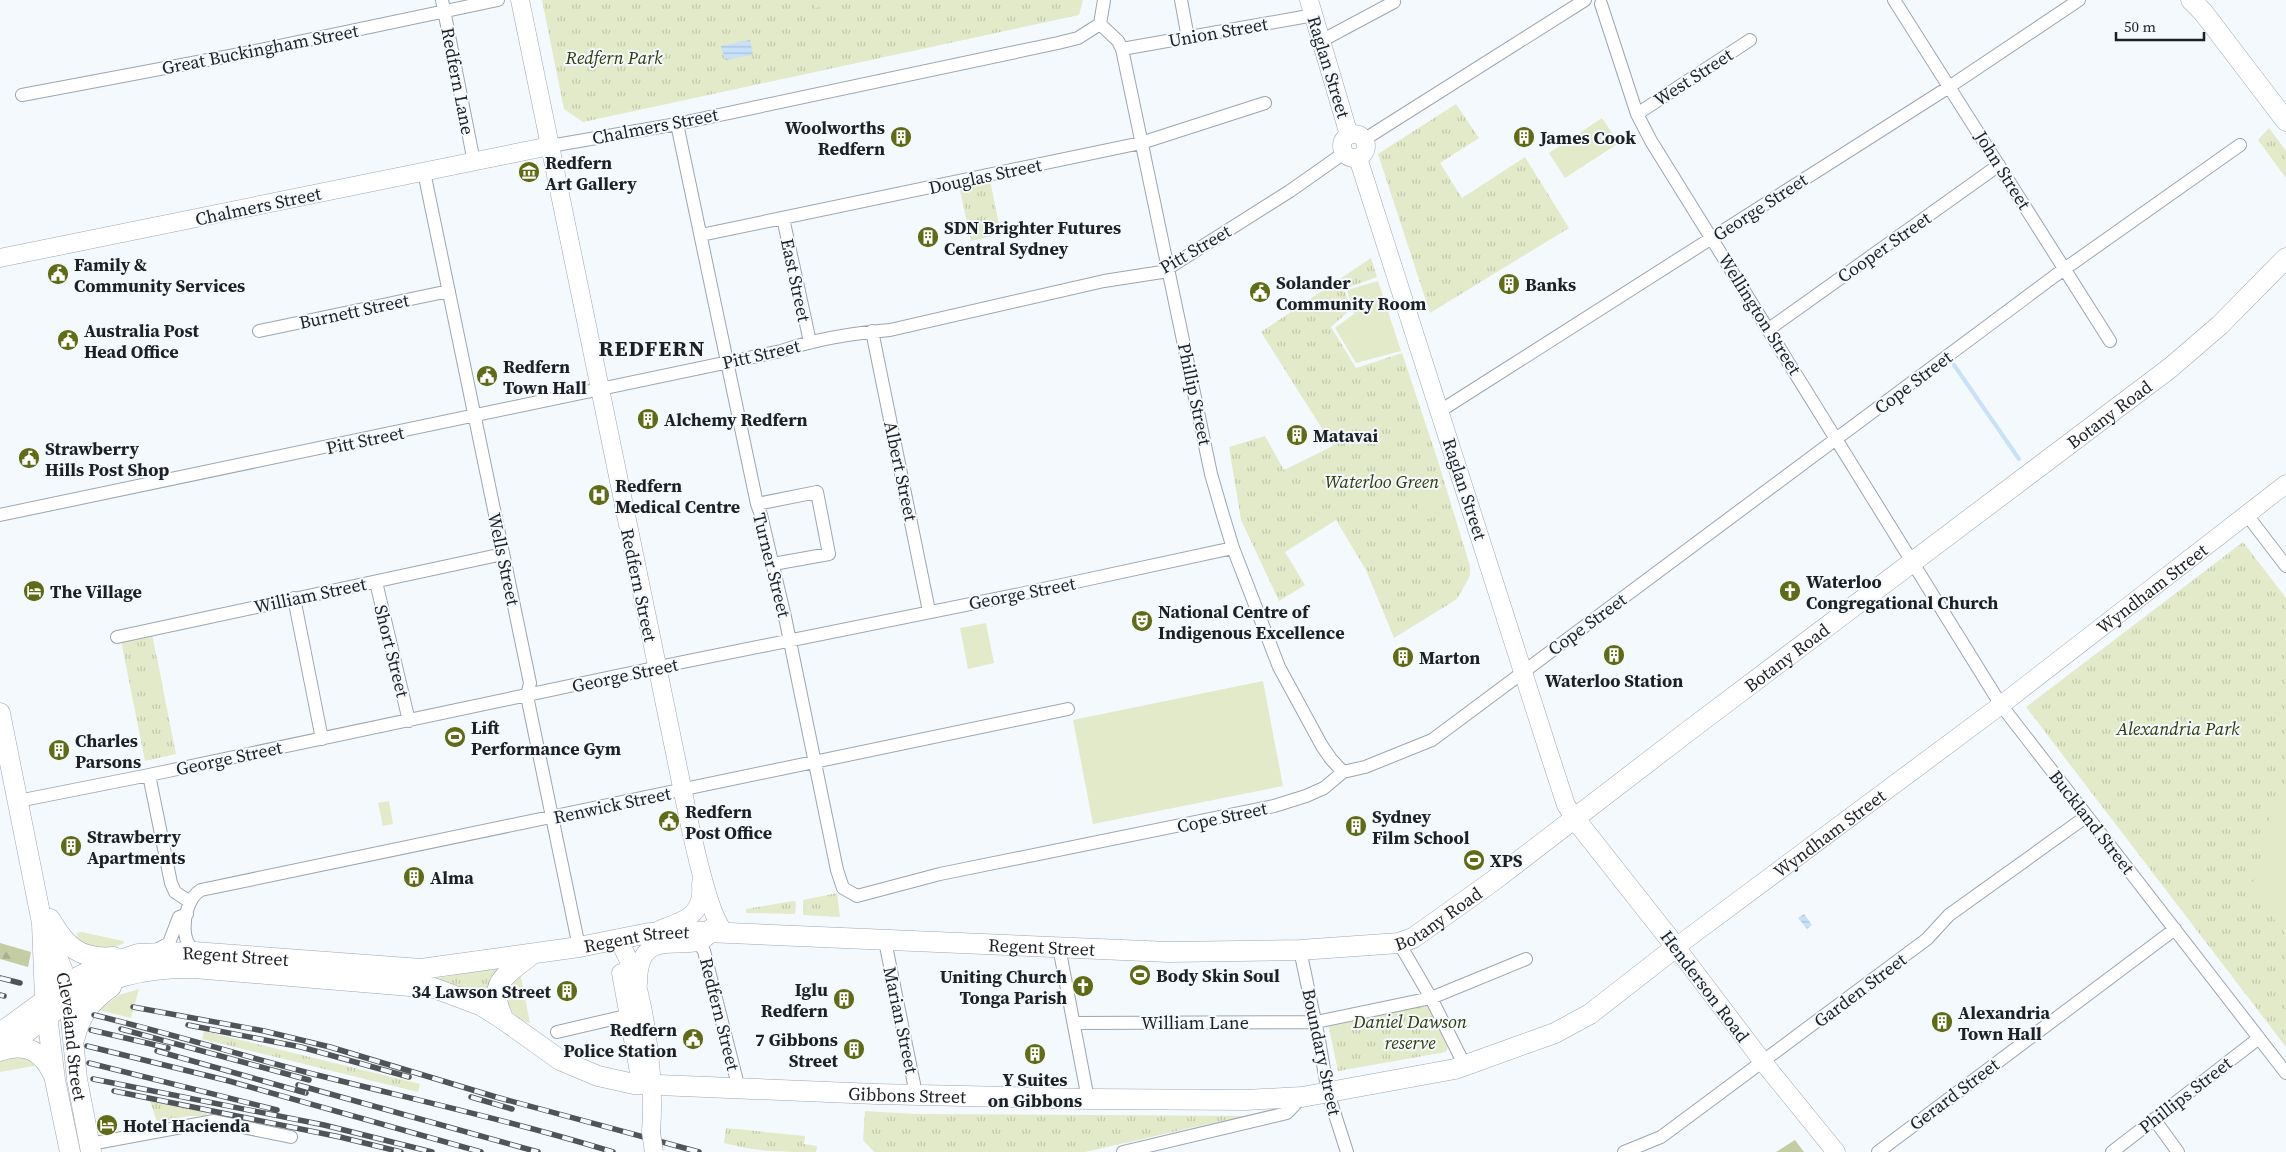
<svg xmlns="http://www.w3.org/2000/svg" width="2286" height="1152" viewBox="0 0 2286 1152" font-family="'Source Serif 4',serif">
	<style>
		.grass { fill: url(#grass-tufts) }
		.forest { fill: url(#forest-firs) }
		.garden { fill: #e3eac9 }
		.water { fill: url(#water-rules) }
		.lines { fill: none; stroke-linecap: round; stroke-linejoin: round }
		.stream { stroke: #c7e1fb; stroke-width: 4 }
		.street-casing { stroke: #9ca6b1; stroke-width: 14 }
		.secondary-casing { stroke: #9ca6b1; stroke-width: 19 }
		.primary-casing { stroke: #9ca6b1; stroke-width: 21 }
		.street { stroke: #fff; stroke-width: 12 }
		.secondary { stroke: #fff; stroke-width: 18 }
		.primary { stroke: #fff; stroke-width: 20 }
		.rail-casing { stroke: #505458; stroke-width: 5.5 }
		.rail { stroke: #f4f9fd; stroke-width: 4; stroke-dasharray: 11; stroke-linecap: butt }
		.secondary-bridge-casing { stroke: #9ca6b1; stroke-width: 19; stroke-linecap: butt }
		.secondary-bridge { stroke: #fff; stroke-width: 18 }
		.labels { text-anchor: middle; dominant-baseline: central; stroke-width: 4; stroke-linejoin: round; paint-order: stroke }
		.street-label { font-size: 18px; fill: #1d2125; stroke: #f4f9fd }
		.park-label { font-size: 18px; font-style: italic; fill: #323908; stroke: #f4f9fd }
		.poi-label { font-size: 18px; font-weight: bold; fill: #1d2125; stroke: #f4f9fd; text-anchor: start }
		.district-label { font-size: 22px; font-weight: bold; letter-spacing: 1px; fill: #1d2125; stroke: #f4f9fd }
	</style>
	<defs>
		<pattern id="grass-tufts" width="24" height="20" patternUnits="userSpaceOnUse" patternTransform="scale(1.25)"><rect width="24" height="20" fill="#e3eac9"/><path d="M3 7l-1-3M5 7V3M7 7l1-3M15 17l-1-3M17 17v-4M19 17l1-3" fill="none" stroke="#c2c8ac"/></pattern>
		<pattern id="forest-firs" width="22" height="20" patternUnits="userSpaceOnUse" patternTransform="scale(1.25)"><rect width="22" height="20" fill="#c3cca3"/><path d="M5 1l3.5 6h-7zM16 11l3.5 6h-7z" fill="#a7af8c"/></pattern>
		<pattern id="water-rules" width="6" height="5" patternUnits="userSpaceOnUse" patternTransform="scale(1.25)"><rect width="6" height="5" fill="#c7e1fb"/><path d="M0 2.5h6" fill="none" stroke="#aac1d7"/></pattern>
	</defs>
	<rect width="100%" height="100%" fill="#f4f9fd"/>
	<path class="grass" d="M 542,0 L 1083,0 L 1079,15 L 583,122 L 564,109 Z
		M 1456,104 L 1479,138 L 1440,163 L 1462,198 L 1525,157 L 1569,228 L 1430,313 L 1378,154 Z
		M 2269,128 L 2286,151 L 2286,178 L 2258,140 Z
		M 990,180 L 1001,234 L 971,241 L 959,186 Z
		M 1371,258 L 1377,277 L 1344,289 L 1351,309 L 1331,327 L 1356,368 L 1402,353 L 1437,458 L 1470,566 L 1470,576 L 1457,599 L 1394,638 L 1366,570 L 1336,520 L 1285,552 L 1305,585 L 1279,601 L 1241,520 L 1229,447 L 1265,436 L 1284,470 L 1333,446 L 1261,332 Z
		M 2243,542 L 2286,598 L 2286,1047 L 2026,707 Z
		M 152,634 L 176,754 L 145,761 L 121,641 Z
		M 837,893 L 840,917 L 803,915 L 803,900 Z
		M 793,901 L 796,902 L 795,914 L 746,913 L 746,909 Z
		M 509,966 L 488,1003 L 438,983 L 437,978 Z
		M 1428,1005 L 1448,1046 L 1446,1052 L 1338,1071 L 1328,1023 Z
		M 204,1031 L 420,1084 L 418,1092 L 202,1039 Z
		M 150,1101 L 207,1113 L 206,1116 L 189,1116 L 157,1122 Z
		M 865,1111 L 915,1114 L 1255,1116 L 1221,1121 L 1085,1152 L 874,1152 L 863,1140 Z
		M 726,1128 L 805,1136 L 804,1144 L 817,1146 L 816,1152 C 783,1152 757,1152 724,1143 Z"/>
	<path class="forest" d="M 0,943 L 31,952 L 28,967 L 0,959 Z
		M 1795,1140 L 1804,1152 L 1776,1152 Z"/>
	<path class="garden" d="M 814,0 L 854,0 L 815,8 Z
		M 1602,118 L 1619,143 L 1565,178 L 1549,153 Z
		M 1378,281 L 1401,351 L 1356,363 L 1335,328 L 1354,314 L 1347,290 Z
		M 1430,474 L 1442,514 L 1422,521 L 1410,481 Z
		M 986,623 L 994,663 L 968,669 L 960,628 Z
		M 157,658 L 163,688 L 153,689 L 149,686 L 149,660 Z
		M 1263,681 L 1283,786 L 1093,824 L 1073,720 Z
		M 2286,800 L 2286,935 L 2248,885 L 2266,872 C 2257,845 2263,818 2286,800 Z
		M 389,801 L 393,824 L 383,826 L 378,803 Z
		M 82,932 L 123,941 L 124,943 C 110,952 88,949 76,938 L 77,933 Z
		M 520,972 L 530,1023 C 511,1018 508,1006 504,988 Z
		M 139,989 L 131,1018 L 99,1010 L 119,995 Z
		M 34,1057 L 34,1066 L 0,1072 L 0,1059 L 4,1058 Z"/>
	<path class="water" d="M 750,40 L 753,55 L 725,60 L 721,46 Z
		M 1804,914 L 1812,925 L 1807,929 L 1798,918 Z"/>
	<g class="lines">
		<path class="stream" d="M 1954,365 L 2019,459"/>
		<g class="street-casing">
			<path id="street" d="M 442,0 L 474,162
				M 1181,0 L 1188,38
				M 1894,0 L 2110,341
				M 1601,4 L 1637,114 L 1651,141 L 2001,705 L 2286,1073
				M 1100,24 L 1118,41 L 1122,49 L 1211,474 L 1222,512 L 1233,548 L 1279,667 L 1322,746 L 1331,759 L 1343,772
				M 1100,24 L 1104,0
				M 1321,41 L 1394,2
				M 1122,49 L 1314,15
				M 22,95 L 256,51 L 498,0
				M 1637,114 L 1750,40
				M 677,124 L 757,504 L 761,515 L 785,617 L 837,870 L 843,888 L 857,896 L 940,874 L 1274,806 L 1306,796 L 1324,788 L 1343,772 L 1365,767 L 1432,740 L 2056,275 L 2240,145
				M 1365,139 L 1585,0
				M 550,146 L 677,124 L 1058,43 L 1078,38 L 1100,24
				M 424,172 L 530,683 L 527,696 L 579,947
				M 783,218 L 810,342
				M 701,235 L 1141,143 L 1265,103
				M 1769,329 L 1999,165
				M 259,331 L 449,291
				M 872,331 L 929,611
				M 1440,411 L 1949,87 L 2079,0
				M 757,504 L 817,492 L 829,554 L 773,564
				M 0,515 L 781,351 C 816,339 853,333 890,330 L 1104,281 L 1162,272 L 1290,191 L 1344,153
				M 2247,515 L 2286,566
				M 376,582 L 409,721
				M 294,598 L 322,739
				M 117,637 L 503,554
				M 149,775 L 171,883 L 175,892 L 190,902
				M 18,801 L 149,775 L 678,663 L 1020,594 L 1233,548
				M 697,941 L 704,951 L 739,1089
				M 885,941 L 914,1084 L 912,1091 L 907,1095
				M 1399,943 L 1431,998 L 1465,1066
				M 1059,947 L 1088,1099
				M 1300,950 L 1319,1040 L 1328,1093 L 1347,1152
				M 155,951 L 169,943 L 179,917 L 187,914
				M 194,952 C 191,947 187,943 186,938 C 182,923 187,898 201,890 L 1068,709
				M 1074,1023 L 1316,1022 L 1431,998 L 1526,959
				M 557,1032 L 630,1015
				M 2154,1119 L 2178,1152
				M 90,1144 L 214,1121 L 291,1137
				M 1123,1152 L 1287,1113 L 1302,1097
				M 1624,1152 L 1661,1137 L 1927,939 L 1949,915 L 2087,816
				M 1878,1152 L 2175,929
				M 2112,1152 L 2259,1038"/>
		</g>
		<g class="secondary-casing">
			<g id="secondary">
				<path d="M 520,0 L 690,826 C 695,847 710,921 726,933"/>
				<path d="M 1309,0 L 1349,135"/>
				<circle cx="1354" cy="146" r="12"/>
				<path d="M 1358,158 L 1548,750 L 1566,805 L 1575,819"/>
				<path d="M 0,258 L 550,146"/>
				<path d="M 661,929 C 686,920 704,915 701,883"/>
				<path d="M 618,940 C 646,982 655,1082 651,1132"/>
				<path d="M 621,973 L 639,1072"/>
				<path d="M 638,984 C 638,913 701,966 712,927"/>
				<path id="s1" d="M 1836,1152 L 1763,1062 L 1676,947 L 2001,705 L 2286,484"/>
			</g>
		</g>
		<g class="primary-casing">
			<g id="primary">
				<path d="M 2191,0 L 2203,12 L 2286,121"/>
				<path d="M 0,713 L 42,923 L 45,999 L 55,1080 L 70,1152"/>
				<path d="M 50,919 C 66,947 80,960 114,957"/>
				<path id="s2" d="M 48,936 L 62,969 L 69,1000 L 77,1079 L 91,1152"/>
				<path d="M 504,1020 C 486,984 504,976 530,956"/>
				<path id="s3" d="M 0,1033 L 74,979 L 94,969 L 138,954 L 194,952 L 421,969 L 579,947 L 649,933 L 683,931 L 1169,952 L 1300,950 L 1399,943 L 1413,938 L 1493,881 L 1691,729 L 2170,368 L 2220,325 L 2286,258"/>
				<path d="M 75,1037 C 80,1015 92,1000 111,987"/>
				<path d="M 2,1050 C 27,1043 42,1051 53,1074"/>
				<path id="s4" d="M 0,1051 C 24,1035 45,1017 69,1001 C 106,976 150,967 194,968 L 434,988 L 482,1006 L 504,1020 L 560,1060 L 598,1076 L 634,1084 L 876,1094 L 1088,1099 L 1246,1100 L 1302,1097 L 1455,1069 L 1555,1033 L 1590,1014 L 1676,947 L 1575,819"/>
			</g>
		</g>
		<use href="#street" class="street"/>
		<use href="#secondary" class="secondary"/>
		<use href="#primary" class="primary"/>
		<g class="rail-casing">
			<path id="rail" d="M 0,978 L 20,983
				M 0,995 L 4,996
				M 133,1007 L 264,1031 L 330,1047 L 496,1097 L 699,1152
				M 94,1015 C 169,1033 243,1056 317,1075 C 416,1100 516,1122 613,1152
				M 188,1025 L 301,1047 L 409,1077
				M 121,1029 L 309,1080
				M 91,1030 L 168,1048
				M 87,1046 L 229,1081 L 481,1152
				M 157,1051 L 306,1093
				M 89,1063 L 277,1110
				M 93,1079 L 324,1125 L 432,1152
				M 298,1085 L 538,1152
				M 114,1091 L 340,1137 L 401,1152
				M 471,1097 L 512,1109"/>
		</g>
		<use href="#rail" class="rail"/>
		<g class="secondary-bridge-casing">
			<path id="secondary-bridge" d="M 651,1132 L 654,1152"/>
		</g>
		<use href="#secondary-bridge" class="secondary-bridge"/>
	</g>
	<defs>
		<g id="building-disc" transform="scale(1.125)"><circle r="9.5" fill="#606c15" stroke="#f4f9fd"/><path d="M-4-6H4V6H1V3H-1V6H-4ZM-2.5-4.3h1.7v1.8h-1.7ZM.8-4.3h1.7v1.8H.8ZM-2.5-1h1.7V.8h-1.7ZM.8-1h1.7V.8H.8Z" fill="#fff"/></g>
		<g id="museum-disc" transform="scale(1.125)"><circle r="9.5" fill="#606c15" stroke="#f4f9fd"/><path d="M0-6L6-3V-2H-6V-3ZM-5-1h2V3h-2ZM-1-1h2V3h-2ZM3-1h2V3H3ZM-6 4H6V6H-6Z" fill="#fff"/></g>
		<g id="civic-disc" transform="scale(1.125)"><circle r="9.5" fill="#606c15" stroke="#f4f9fd"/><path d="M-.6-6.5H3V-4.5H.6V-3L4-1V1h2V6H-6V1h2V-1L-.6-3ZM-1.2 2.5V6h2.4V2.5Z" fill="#fff"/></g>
		<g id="hospital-disc" transform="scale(1.125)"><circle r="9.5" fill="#606c15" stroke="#f4f9fd"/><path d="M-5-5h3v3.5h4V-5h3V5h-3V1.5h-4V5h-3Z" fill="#fff"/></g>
		<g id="hotel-disc" transform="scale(1.125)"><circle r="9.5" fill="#606c15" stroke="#f4f9fd"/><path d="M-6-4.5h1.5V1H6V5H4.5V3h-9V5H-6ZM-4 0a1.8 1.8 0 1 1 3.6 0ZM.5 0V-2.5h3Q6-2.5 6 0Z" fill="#fff"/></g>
		<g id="church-disc" transform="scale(1.125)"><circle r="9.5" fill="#606c15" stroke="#f4f9fd"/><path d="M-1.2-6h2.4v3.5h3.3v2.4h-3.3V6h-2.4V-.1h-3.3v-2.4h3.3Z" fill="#fff"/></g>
		<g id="theatre-disc" transform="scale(1.125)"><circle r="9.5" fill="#606c15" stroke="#f4f9fd"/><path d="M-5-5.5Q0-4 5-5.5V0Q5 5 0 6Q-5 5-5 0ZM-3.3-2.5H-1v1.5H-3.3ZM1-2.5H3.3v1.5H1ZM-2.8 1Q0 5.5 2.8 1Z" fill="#fff"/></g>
		<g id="stadium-disc" transform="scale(1.125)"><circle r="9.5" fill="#606c15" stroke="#f4f9fd"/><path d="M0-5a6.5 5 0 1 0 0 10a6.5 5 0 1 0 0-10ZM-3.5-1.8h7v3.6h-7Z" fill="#fff"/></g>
	</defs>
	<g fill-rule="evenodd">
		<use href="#building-disc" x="901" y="137"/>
		<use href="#building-disc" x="1524" y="137"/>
		<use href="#museum-disc" x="529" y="172"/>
		<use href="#building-disc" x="928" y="237"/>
		<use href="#civic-disc" x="58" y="274"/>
		<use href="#building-disc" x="1509" y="284"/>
		<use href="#civic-disc" x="1260" y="292"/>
		<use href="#civic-disc" x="68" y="340"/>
		<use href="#civic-disc" x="487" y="376"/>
		<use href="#building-disc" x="648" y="419"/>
		<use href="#building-disc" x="1297" y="435"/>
		<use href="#civic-disc" x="29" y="458"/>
		<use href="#hospital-disc" x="599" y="495"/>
		<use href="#hotel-disc" x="34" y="591"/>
		<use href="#church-disc" x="1790" y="591"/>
		<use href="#theatre-disc" x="1142" y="621"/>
		<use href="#building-disc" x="1614" y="655"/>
		<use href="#building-disc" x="1403" y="657"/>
		<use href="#stadium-disc" x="455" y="737"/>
		<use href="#building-disc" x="59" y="750"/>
		<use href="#civic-disc" x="669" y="821"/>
		<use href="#building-disc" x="1356" y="826"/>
		<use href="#building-disc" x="71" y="846"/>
		<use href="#stadium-disc" x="1474" y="860"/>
		<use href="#building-disc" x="414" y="877"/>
		<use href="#stadium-disc" x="1140" y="975"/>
		<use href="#church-disc" x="1083" y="986"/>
		<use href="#building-disc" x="567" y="991"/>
		<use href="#building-disc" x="844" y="999"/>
		<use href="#building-disc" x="1942" y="1022"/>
		<use href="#civic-disc" x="693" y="1039"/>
		<use href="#building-disc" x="854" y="1049"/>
		<use href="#building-disc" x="1035" y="1054"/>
		<use href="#hotel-disc" x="107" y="1125"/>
	</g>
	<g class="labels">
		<g class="street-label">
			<text transform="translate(1218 32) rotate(-10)">Union Street</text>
			<text transform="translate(260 49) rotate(-11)">Great Buckingham Street</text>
			<text transform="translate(1329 67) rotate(73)">Raglan Street</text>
			<text transform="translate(1693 77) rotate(-33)">West Street</text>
			<text transform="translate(458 81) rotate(79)">Redfern Lane</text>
			<text transform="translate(655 126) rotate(-11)">Chalmers Street</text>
			<text transform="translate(2003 170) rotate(58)">John Street</text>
			<text transform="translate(985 176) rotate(-12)">Douglas Street</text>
			<text transform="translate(258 206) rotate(-12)">Chalmers Street</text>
			<text transform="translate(1760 207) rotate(-33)">George Street</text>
			<text transform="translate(1884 247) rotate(-35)">Cooper Street</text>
			<text transform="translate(1195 249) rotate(-30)">Pitt Street</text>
			<text transform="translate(796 280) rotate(78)">East Street</text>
			<text transform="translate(354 311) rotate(-12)">Burnett Street</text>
			<text transform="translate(1760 314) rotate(58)">Wellington Street</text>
			<text transform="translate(761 354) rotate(-13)">Pitt Street</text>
			<text transform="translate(1913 382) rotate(-37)">Cope Street</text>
			<text transform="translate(1195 394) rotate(78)">Phillip Street</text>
			<text stroke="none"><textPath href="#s3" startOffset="2312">Botany Road</textPath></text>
			<text transform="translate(365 440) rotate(-12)">Pitt Street</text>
			<text transform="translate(901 471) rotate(78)">Albert Street</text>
			<text transform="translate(1465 489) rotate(72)">Raglan Street</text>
			<text transform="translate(504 559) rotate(78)">Wells Street</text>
			<text transform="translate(772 565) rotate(76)">Turner Street</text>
			<text transform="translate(639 585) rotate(78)">Redfern Street</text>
			<text stroke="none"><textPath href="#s1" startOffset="856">Wyndham Street</textPath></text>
			<text transform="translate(1022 593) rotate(-11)">George Street</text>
			<text transform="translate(310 595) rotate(-12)">William Street</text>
			<text transform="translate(1587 624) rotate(-36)">Cope Street</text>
			<text transform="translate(392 651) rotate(76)">Short Street</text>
			<text stroke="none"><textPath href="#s3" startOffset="1908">Botany Road</textPath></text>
			<text transform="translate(625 675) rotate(-12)">George Street</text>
			<text transform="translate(229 758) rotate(-12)">George Street</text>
			<text transform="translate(612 805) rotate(-12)">Renwick Street</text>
			<text transform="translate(1222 817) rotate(-12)">Cope Street</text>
			<text transform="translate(2092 822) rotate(52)">Buckland Street</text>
			<text stroke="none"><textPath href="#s1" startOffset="451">Wyndham Street</textPath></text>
			<text stroke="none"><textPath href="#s3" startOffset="1472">Botany Road</textPath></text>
			<text stroke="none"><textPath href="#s3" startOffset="662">Regent Street</textPath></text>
			<text stroke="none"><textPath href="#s3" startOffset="1068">Regent Street</textPath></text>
			<text stroke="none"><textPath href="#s3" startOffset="258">Regent Street</textPath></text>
			<text transform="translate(1705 986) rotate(53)">Henderson Road</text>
			<text transform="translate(1860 990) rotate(-37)">Garden Street</text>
			<text transform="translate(720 1014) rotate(76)">Redfern Street</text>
			<text transform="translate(901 1020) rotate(78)">Marian Street</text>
			<text x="1195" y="1022">William Lane</text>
			<text stroke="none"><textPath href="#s2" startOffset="104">Cleveland Street</textPath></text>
			<text transform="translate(1322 1052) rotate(78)">Boundary Street</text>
			<text transform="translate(1954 1094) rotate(-37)">Gerard Street</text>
			<text stroke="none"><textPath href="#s4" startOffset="955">Gibbons Street</textPath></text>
			<text transform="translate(2185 1095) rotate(-38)">Phillips Street</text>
		</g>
		<g class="park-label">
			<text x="614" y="57">Redfern Park</text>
			<text x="1382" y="481">Waterloo Green</text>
			<text x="2178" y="728">Alexandria Park</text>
			<text x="1410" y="1021">Daniel Dawson<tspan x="1410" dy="21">reserve</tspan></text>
		</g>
		<g class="poi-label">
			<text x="885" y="127" text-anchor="end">Woolworths<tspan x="885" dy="21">Redfern</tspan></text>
			<text x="1540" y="137">James Cook</text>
			<text x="545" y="162">Redfern<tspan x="545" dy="21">Art Gallery</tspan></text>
			<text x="944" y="227">SDN Brighter Futures<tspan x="944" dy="21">Central Sydney</tspan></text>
			<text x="74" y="264">Family &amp;<tspan x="74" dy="21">Community Services</tspan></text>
			<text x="1276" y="282">Solander<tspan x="1276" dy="21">Community Room</tspan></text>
			<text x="1525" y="284">Banks</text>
			<text x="84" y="330">Australia Post<tspan x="84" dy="21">Head Office</tspan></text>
			<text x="503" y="366">Redfern<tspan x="503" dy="21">Town Hall</tspan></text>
			<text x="664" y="419">Alchemy Redfern</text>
			<text x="1313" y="435">Matavai</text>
			<text x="45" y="448">Strawberry<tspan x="45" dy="21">Hills Post Shop</tspan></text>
			<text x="615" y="485">Redfern<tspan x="615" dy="21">Medical Centre</tspan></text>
			<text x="1806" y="581">Waterloo<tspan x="1806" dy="21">Congregational Church</tspan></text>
			<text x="50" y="591">The Village</text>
			<text x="1158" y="611">National Centre of<tspan x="1158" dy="21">Indigenous Excellence</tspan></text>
			<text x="1419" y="657">Marton</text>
			<text x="1614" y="680" text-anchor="middle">Waterloo Station</text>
			<text x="471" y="727">Lift<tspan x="471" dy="21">Performance Gym</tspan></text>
			<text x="75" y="740">Charles<tspan x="75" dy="21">Parsons</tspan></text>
			<text x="685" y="811">Redfern<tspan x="685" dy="21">Post Office</tspan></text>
			<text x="1372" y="816">Sydney<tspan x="1372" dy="21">Film School</tspan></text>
			<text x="87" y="836">Strawberry<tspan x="87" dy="21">Apartments</tspan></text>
			<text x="1490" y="860">XPS</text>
			<text x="430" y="877">Alma</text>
			<text x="1156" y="975">Body Skin Soul</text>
			<text x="1067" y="976" text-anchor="end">Uniting Church<tspan x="1067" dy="21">Tonga Parish</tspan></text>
			<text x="828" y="989" text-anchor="end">Iglu<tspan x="828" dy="21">Redfern</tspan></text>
			<text x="551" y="991" text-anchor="end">34 Lawson Street</text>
			<text x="1958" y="1012">Alexandria<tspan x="1958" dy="21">Town Hall</tspan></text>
			<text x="677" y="1029" text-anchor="end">Redfern<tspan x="677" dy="21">Police Station</tspan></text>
			<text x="838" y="1039" text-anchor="end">7 Gibbons<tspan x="838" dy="21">Street</tspan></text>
			<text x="1035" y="1079" text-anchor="middle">Y Suites<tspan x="1035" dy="21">on Gibbons</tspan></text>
			<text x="123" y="1125">Hotel Hacienda</text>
		</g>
		<g class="district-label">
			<text x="652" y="348">REDFERN</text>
		</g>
	</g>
	<path d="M2116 32v8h88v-8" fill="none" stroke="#1d2125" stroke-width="2.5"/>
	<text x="2124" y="32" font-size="15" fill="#1d2125" stroke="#f4f9fd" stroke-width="4" paint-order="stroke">50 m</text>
</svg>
